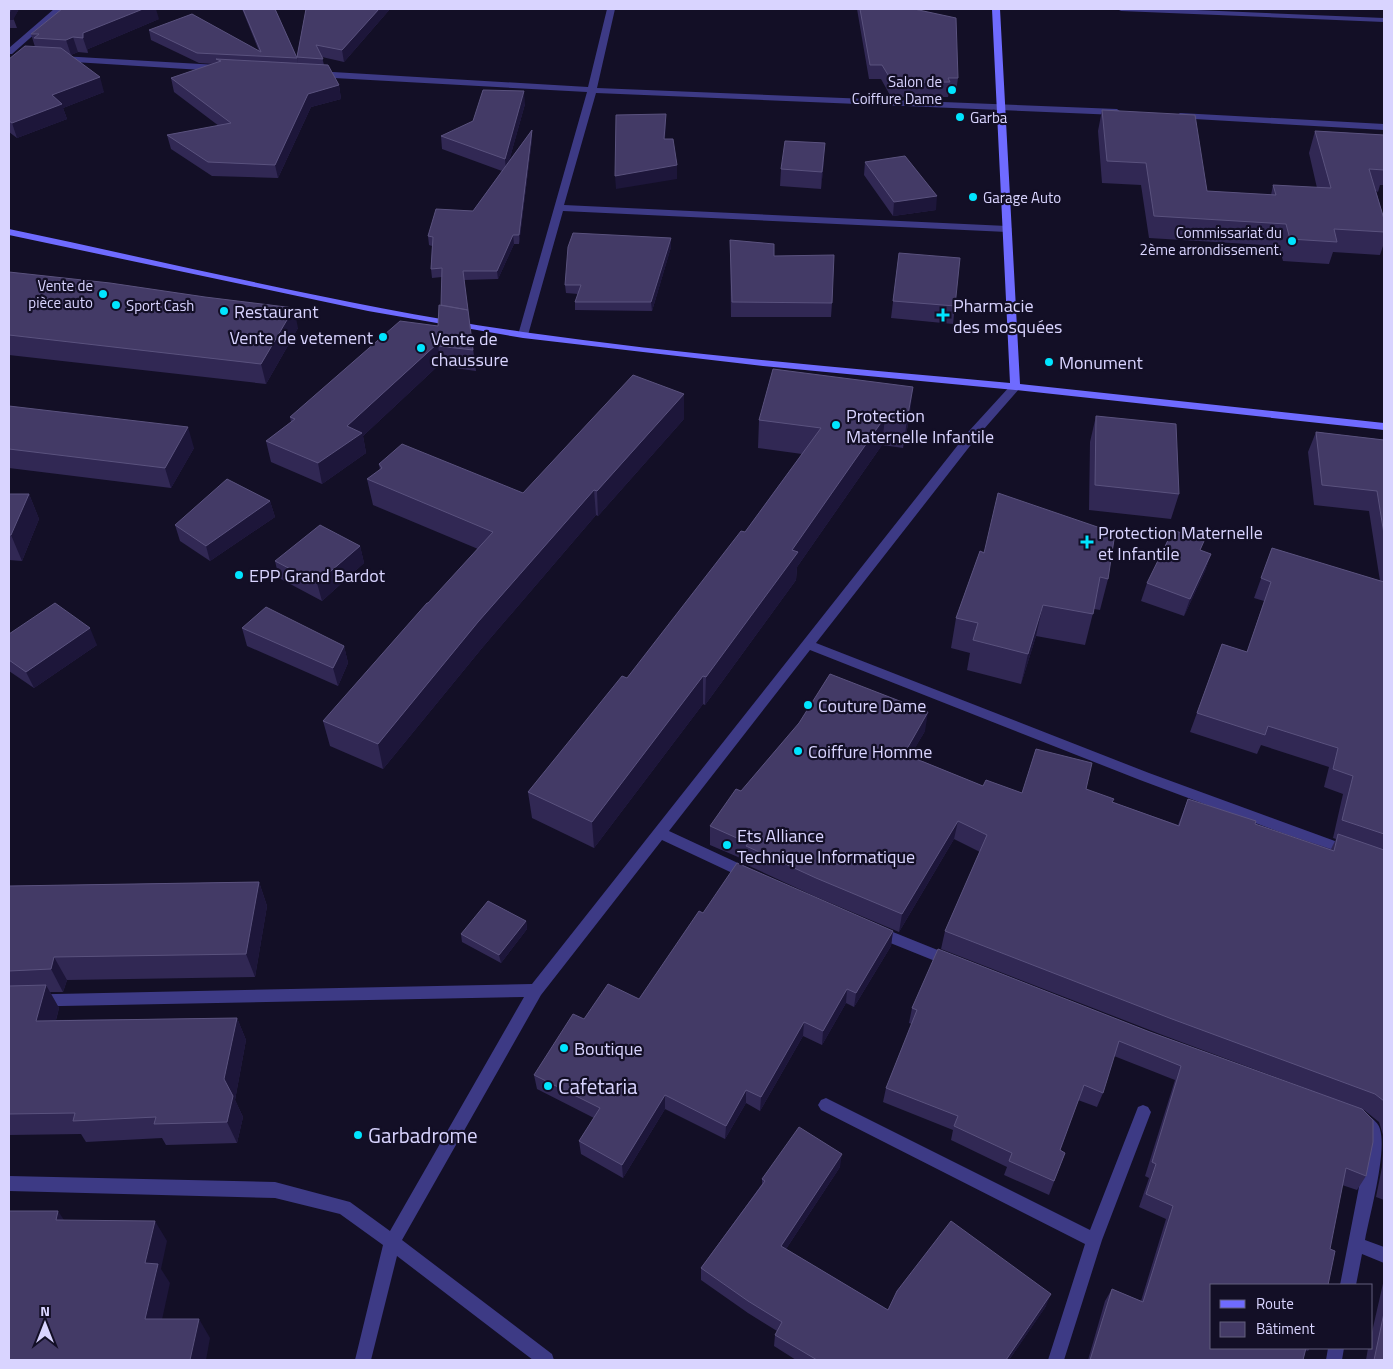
<svg xmlns="http://www.w3.org/2000/svg" width="1393" height="1369" viewBox="0 0 1393 1369" font-family="'Titillium Web',sans-serif">
	<style>
		.lines { fill: none; stroke-linecap: round; stroke-linejoin: round }
		.street { fill: #3d3a85; fill-rule: evenodd }
		.secondary { fill: #6f6bff; fill-rule: evenodd }
		.wall { fill: #312854 }
		.shaded-wall { fill: #1d163a }
		.building { fill: #433a66; stroke: #5a527e }
		.poi-dot { fill: #00e5ff; stroke: #130f26; stroke-width: 2 }
		.labels { text-anchor: middle; dominant-baseline: central; stroke-width: 4.5; stroke-linejoin: round; paint-order: stroke }
		.far-poi-label { font-size: 15px; fill: #d9d4ff; stroke: #130f26; text-anchor: end }
		.poi-label { font-size: 18px; fill: #d9d4ff; stroke: #130f26; text-anchor: start }
		.near-poi-label { font-size: 21px; fill: #d9d4ff; stroke: #130f26; text-anchor: start }
	</style>
	<rect width="100%" height="100%" fill="#130f26"/>
	<g class="lines">
		<path class="street" d="M 54,9 L 63,9 L 12,54 L 9,54 L 9,48 Z
			M 607,9 L 615,9 L 597,88 L 1117,109 L 1121,112 L 1117,115 L 596,93 L 564,205 L 1007,226 L 1012,229 L 1007,232 L 563,211 L 528,335 L 527,337 L 519,337 L 518,335 L 587,92 L 316,77 L 312,74 L 316,71 L 588,87 Z
			M 1117,9 L 1173,9 L 1384,18 L 1384,22 L 1121,11 Z
			M 61,56 L 218,65 L 222,68 L 218,71 L 58,61 L 57,59 Z
			M 1180,113 L 1384,124 L 1384,130 L 1177,118 L 1176,116 Z
			M 1015,384 L 1019,385 L 1020,387 L 1019,389 L 977,437 L 816,643 L 1149,773 L 1354,848 L 1356,852 L 1354,856 L 1349,858 L 1140,780 L 810,650 L 669,831 L 753,870 L 755,874 L 753,878 L 748,880 L 743,878 L 662,840 L 541,995 L 402,1240 L 552,1354 L 554,1360 L 533,1360 L 397,1256 L 371,1360 L 355,1360 L 383,1245 L 340,1214 L 275,1198 L 9,1191 L 9,1176 L 275,1182 L 350,1202 L 390,1231 L 524,997 L 9,1007 L 9,995 L 532,984 L 969,431 L 1011,385 Z
			M 878,926 L 955,957 L 957,961 L 955,965 L 950,967 L 873,936 L 871,932 L 873,928 Z
			M 826,1098 L 1090,1230 L 1138,1107 L 1143,1105 L 1148,1107 L 1151,1112 L 1102,1240 L 1064,1360 L 1048,1360 L 1085,1244 L 821,1110 L 818,1105 L 821,1100 Z
			M 1360,1112 C 1367,1114 1378,1121 1380,1129 C 1387,1153 1370,1213 1365,1240 L 1384,1247 L 1384,1263 L 1362,1254 L 1356,1285 L 1340,1285 L 1365,1156 L 1365,1133 L 1355,1124 L 1352,1119 L 1355,1114 Z
			M 1328,1348 L 1344,1348 L 1342,1360 L 1326,1360 Z"/>
		<path class="secondary" d="M 992,9 L 1000,9 L 1020,384 L 1384,423 L 1384,430 L 1015,390 L 763,366 L 523,338 L 368,311 L 9,235 L 9,229 C 180,265 351,307 523,332 C 685,355 848,368 1010,383 Z"/>
	</g>
	<path class="wall" d="M 9,9 L 19,9 L 13,19 L 14,20 L 17,28 L 9,28 Z
		M 242,9 L 275,9 L 297,58 L 298,64 L 297,57 L 306,9 L 390,9 L 344,62 L 322,57 L 324,65 L 339,85 L 341,99 L 311,107 L 278,178 L 212,176 L 171,149 L 167,135 L 219,126 L 174,92 L 171,78 L 213,64 L 199,63 L 151,40 L 149,30 L 259,51 Z
		M 857,9 L 914,9 L 958,78 L 956,92 L 949,92 L 948,97 L 891,97 L 881,79 L 869,79 Z
		M 159,19 L 88,49 L 88,53 L 78,52 L 71,55 L 104,92 L 63,108 L 67,119 L 17,138 L 9,132 L 9,59 L 35,47 L 31,34 Z
		M 525,104 L 509,161 L 532,130 L 532,139 L 519,244 L 514,244 L 498,279 L 464,280 L 476,371 L 441,366 L 440,364 L 363,436 L 366,453 L 322,484 L 271,462 L 266,441 L 291,422 L 290,417 L 438,326 L 441,305 L 442,277 L 432,278 L 431,269 L 432,246 L 429,245 L 428,236 L 473,211 L 502,171 L 442,149 L 441,136 Z
		M 1102,110 L 1207,191 L 1271,195 L 1273,185 L 1317,188 L 1309,153 L 1315,131 L 1384,135 L 1384,185 L 1380,185 L 1378,192 L 1376,191 L 1384,219 L 1384,243 L 1380,255 L 1333,252 L 1329,264 L 1283,261 L 1279,246 L 1149,238 L 1141,185 L 1102,183 L 1098,131 Z
		M 824,160 L 821,189 L 780,186 L 781,169 Z
		M 865,162 L 936,210 L 893,216 L 864,175 Z
		M 730,240 L 774,256 L 832,303 L 831,317 L 731,317 Z
		M 671,247 L 652,311 L 575,310 L 575,302 L 578,294 L 566,293 L 565,285 Z
		M 899,253 L 955,306 L 953,324 L 891,318 Z
		M 9,272 L 298,328 L 266,384 L 9,355 Z
		M 9,406 L 194,448 L 171,488 L 9,468 Z
		M 910,415 L 903,448 L 882,445 L 797,567 L 796,580 L 705,705 L 703,704 L 594,848 L 532,818 L 528,792 L 627,678 L 745,532 L 802,454 L 758,448 L 759,420 Z
		M 1096,416 L 1179,494 L 1171,519 L 1089,510 L 1090,442 Z
		M 684,419 L 598,516 L 596,515 L 482,648 L 383,769 L 330,746 L 323,721 L 478,549 L 373,505 L 367,479 L 380,470 L 379,464 L 523,493 Z
		M 1316,432 L 1384,440 L 1384,1200 L 1376,1197 L 1382,1167 L 1384,1138 L 1379,1122 L 1364,1110 L 1362,1110 L 1366,1176 L 1357,1190 L 1342,1185 L 1212,1348 L 1310,1348 L 1308,1351 L 1305,1350 L 1303,1360 L 1088,1360 L 1105,1301 L 1112,1289 L 1141,1301 L 1166,1219 L 1139,1207 L 1149,1178 L 1145,1176 L 1175,1080 L 1114,1056 L 1103,1093 L 1097,1107 L 1078,1100 L 1060,1150 L 1065,1153 L 1049,1195 L 1004,1175 L 1007,1167 L 951,1140 L 953,1130 L 883,1102 L 886,1088 L 912,1024 L 909,1023 L 912,1008 L 1150,1032 L 1329,1097 L 1165,1036 L 941,949 L 945,931 L 980,852 L 954,839 L 899,932 L 814,896 L 745,864 L 745,860 L 710,845 L 710,826 L 741,791 L 925,731 L 910,756 L 983,786 L 1022,793 L 1086,789 L 1112,802 L 1178,825 L 1188,799 L 1255,824 L 1331,849 L 1336,839 L 1333,838 L 1343,794 L 1324,787 L 1329,767 L 1261,745 L 1257,754 L 1190,732 L 1222,644 L 1247,652 L 1264,601 L 1254,598 L 1272,548 L 1380,581 L 1369,511 L 1314,505 L 1308,452 Z
		M 9,494 L 29,494 L 39,519 L 22,561 L 9,560 Z
		M 270,501 L 275,517 L 210,561 L 180,541 L 175,525 Z
		M 360,546 L 364,563 L 322,601 L 279,578 L 275,561 Z
		M 980,551 L 1108,579 L 1100,610 L 1094,609 L 1085,645 L 1036,636 L 1021,684 L 967,670 L 970,653 L 951,648 L 956,618 Z
		M 1201,551 L 1211,554 L 1205,571 L 1184,616 L 1141,601 L 1147,583 Z
		M 242,628 L 344,646 L 348,663 L 338,686 L 247,646 Z
		M 9,634 L 97,645 L 34,688 L 9,671 Z
		M 259,882 L 267,906 L 255,977 L 67,980 L 63,992 L 50,992 L 59,1008 L 56,1020 L 237,1018 L 246,1040 L 235,1100 L 243,1117 L 237,1143 L 166,1145 L 162,1138 L 86,1142 L 81,1134 L 9,1135 L 9,886 Z
		M 703,913 L 893,931 L 891,946 L 854,1007 L 846,1003 L 822,1045 L 803,1036 L 760,1111 L 746,1103 L 725,1139 L 665,1109 L 623,1178 L 581,1154 L 579,1141 L 594,1118 L 537,1089 L 534,1075 L 584,1019 L 639,999 Z
		M 526,921 L 527,929 L 501,963 L 462,942 L 461,934 Z
		M 840,1167 L 786,1249 L 888,1310 L 1046,1306 L 1009,1360 L 796,1360 L 774,1346 L 775,1335 L 777,1331 L 748,1313 L 701,1280 L 701,1268 L 762,1184 L 762,1179 Z
		M 1384,1279 L 1384,1360 L 1366,1360 L 1368,1348 L 1372,1348 L 1372,1332 Z"/>
	<path class="shaded-wall" d="M 12,9 L 19,9 L 13,20 L 9,20 L 9,14 Z
		M 143,9 L 156,9 L 159,19 L 88,49 L 88,53 L 83,38 L 83,33 Z
		M 379,9 L 390,9 L 344,62 L 342,50 Z
		M 73,37 L 78,52 L 71,55 L 66,40 Z
		M 100,77 L 104,92 L 63,108 L 67,119 L 17,138 L 12,123 L 52,95 Z
		M 339,85 L 341,99 L 311,107 L 278,178 L 275,165 L 308,94 Z
		M 524,91 L 525,104 L 506,172 L 505,159 Z
		M 666,114 L 666,127 L 664,152 L 664,139 Z
		M 532,130 L 532,139 L 519,244 L 519,235 Z
		M 825,143 L 824,160 L 821,189 L 822,172 Z
		M 677,165 L 677,179 L 616,189 L 615,176 Z
		M 937,196 L 936,210 L 893,216 L 894,202 Z
		M 513,235 L 514,244 L 498,279 L 497,271 Z
		M 671,238 L 671,247 L 652,311 L 651,302 Z
		M 294,308 L 298,328 L 266,384 L 261,364 Z
		M 438,343 L 440,364 L 363,436 L 366,453 L 322,484 L 318,463 L 347,426 Z
		M 913,387 L 910,415 L 903,448 L 907,420 Z
		M 684,394 L 684,419 L 598,516 L 597,491 Z
		M 885,417 L 882,445 L 797,567 L 796,580 L 705,705 L 706,677 L 792,550 Z
		M 188,427 L 194,448 L 171,488 L 165,468 Z
		M 594,490 L 596,515 L 482,648 L 383,769 L 378,744 L 478,622 Z
		M 29,494 L 39,519 L 22,561 L 11,535 Z
		M 270,501 L 275,517 L 210,561 L 206,546 Z
		M 360,546 L 364,563 L 322,601 L 317,583 Z
		M 1211,554 L 1205,571 L 1184,616 L 1190,599 Z
		M 1043,605 L 1036,636 L 1021,684 L 1028,654 Z
		M 90,628 L 97,645 L 34,688 L 26,672 Z
		M 344,646 L 348,663 L 338,686 L 333,668 Z
		M 703,676 L 703,704 L 594,848 L 592,822 Z
		M 928,712 L 925,731 L 901,772 L 904,754 Z
		M 958,821 L 954,839 L 899,932 L 902,914 Z
		M 259,882 L 267,906 L 255,977 L 246,954 Z
		M 526,921 L 527,929 L 501,963 L 499,955 Z
		M 893,931 L 891,946 L 854,1007 L 856,993 Z
		M 54,957 L 67,980 L 63,992 L 51,969 Z
		M 46,985 L 59,1008 L 50,1043 L 36,1021 Z
		M 847,989 L 846,1003 L 822,1045 L 823,1031 Z
		M 237,1018 L 246,1040 L 235,1100 L 243,1117 L 237,1143 L 227,1122 L 224,1079 Z
		M 804,1022 L 803,1036 L 760,1111 L 761,1097 Z
		M 746,1090 L 746,1103 L 725,1139 L 726,1126 Z
		M 665,1095 L 665,1109 L 623,1178 L 622,1165 Z
		M 842,1154 L 840,1167 L 780,1258 L 781,1246 Z
		M 58,1211 L 72,1232 L 56,1220 Z
		M 155,1221 L 167,1241 L 161,1269 L 170,1283 L 158,1338 L 145,1319 L 145,1263 Z
		M 1051,1294 L 1046,1306 L 1009,1360 L 1006,1360 Z
		M 199,1319 L 210,1338 L 206,1360 L 190,1360 Z"/>
	<path class="building" d="M 62,9 L 143,9 L 83,33 L 83,38 L 73,37 L 66,40 L 34,38 L 39,34 L 31,34 Z
		M 243,9 L 275,9 L 297,58 L 197,53 L 149,30 L 192,14 L 261,52 Z
		M 306,9 L 379,9 L 342,50 L 316,45 L 323,59 L 297,57 Z
		M 860,9 L 914,9 L 956,18 L 958,78 L 948,78 L 950,82 L 893,83 L 882,65 L 870,65 Z
		M 25,46 L 61,48 L 100,77 L 52,95 L 62,104 L 12,123 L 9,121 L 9,59 Z
		M 216,59 L 328,65 L 339,85 L 308,94 L 275,165 L 208,162 L 167,135 L 231,123 L 171,78 L 221,61 Z
		M 483,90 L 524,91 L 505,159 L 441,136 L 473,121 Z
		M 1102,110 L 1195,115 L 1207,191 L 1276,195 L 1273,185 L 1331,188 L 1315,131 L 1384,135 L 1384,170 L 1369,169 L 1384,219 L 1384,232 L 1334,229 L 1337,242 L 1290,239 L 1286,224 L 1154,216 L 1146,163 L 1107,161 Z
		M 666,114 L 664,139 L 673,139 L 677,165 L 615,176 L 616,115 Z
		M 532,130 L 519,235 L 513,235 L 497,271 L 463,271 L 468,310 L 441,305 L 442,268 L 431,269 L 433,237 L 428,236 L 436,209 L 473,211 Z
		M 785,141 L 825,143 L 822,172 L 781,169 Z
		M 905,156 L 937,196 L 894,202 L 865,162 Z
		M 573,233 L 671,238 L 651,302 L 575,302 L 581,285 L 565,285 L 568,247 Z
		M 730,240 L 774,244 L 774,256 L 834,255 L 832,303 L 732,302 Z
		M 899,253 L 960,258 L 955,306 L 893,301 Z
		M 9,272 L 110,283 L 205,297 L 294,308 L 261,364 L 9,335 Z
		M 439,305 L 468,310 L 473,350 L 438,346 L 438,343 L 347,426 L 362,433 L 318,463 L 266,441 L 295,419 L 290,417 L 400,321 L 438,326 Z
		M 773,369 L 913,387 L 907,420 L 885,417 L 792,550 L 798,552 L 706,677 L 703,676 L 592,822 L 528,792 L 622,676 L 627,678 L 741,531 L 745,532 L 821,428 L 759,420 Z
		M 633,375 L 684,394 L 597,491 L 594,490 L 478,622 L 378,744 L 323,721 L 427,603 L 428,603 L 493,532 L 367,479 L 382,468 L 379,464 L 402,444 L 523,493 Z
		M 9,406 L 188,427 L 165,468 L 9,449 Z
		M 1096,416 L 1176,424 L 1179,494 L 1095,485 Z
		M 1316,432 L 1384,440 L 1384,534 L 1377,491 L 1322,485 Z
		M 227,479 L 270,501 L 206,546 L 175,525 Z
		M 998,493 L 1115,533 L 1108,579 L 1100,577 L 1093,614 L 1043,605 L 1028,654 L 973,640 L 978,623 L 956,618 L 980,551 L 984,553 Z
		M 9,494 L 29,494 L 11,535 L 9,535 Z
		M 320,525 L 360,546 L 317,583 L 275,561 Z
		M 1173,530 L 1204,541 L 1200,550 L 1211,554 L 1190,599 L 1147,583 Z
		M 1272,548 L 1384,582 L 1384,834 L 1342,820 L 1353,776 L 1333,769 L 1338,748 L 1268,726 L 1265,735 L 1197,713 L 1222,644 L 1247,652 L 1271,582 L 1261,578 Z
		M 55,603 L 90,628 L 26,672 L 9,660 L 9,634 Z
		M 266,607 L 344,646 L 333,668 L 242,628 Z
		M 830,674 L 928,712 L 904,754 L 983,786 L 986,780 L 1022,793 L 1036,749 L 1092,763 L 1086,789 L 1114,799 L 1112,802 L 1179,826 L 1188,799 L 1256,821 L 1255,824 L 1334,851 L 1338,834 L 1384,850 L 1384,1101 L 1375,1094 L 1172,1019 L 945,931 L 987,835 L 958,821 L 902,914 L 816,878 L 746,846 L 748,843 L 710,826 L 736,789 L 741,791 L 799,723 Z
		M 737,863 L 893,931 L 856,993 L 847,989 L 823,1031 L 804,1022 L 761,1097 L 746,1090 L 726,1126 L 665,1095 L 622,1165 L 579,1141 L 600,1108 L 534,1075 L 573,1014 L 584,1019 L 608,984 L 639,999 L 699,911 L 703,913 Z
		M 259,882 L 246,954 L 54,957 L 51,969 L 9,971 L 9,886 Z
		M 488,901 L 526,921 L 499,955 L 461,934 Z
		M 938,949 L 1150,1032 L 1362,1109 L 1373,1120 L 1373,1142 L 1366,1176 L 1346,1168 L 1330,1249 L 1335,1251 L 1328,1285 L 1212,1285 L 1212,1348 L 1306,1348 L 1303,1360 L 1090,1360 L 1112,1289 L 1143,1302 L 1173,1206 L 1146,1194 L 1156,1164 L 1152,1162 L 1181,1066 L 1119,1041 L 1103,1093 L 1084,1085 L 1060,1150 L 1065,1153 L 1054,1181 L 1009,1161 L 1012,1153 L 954,1126 L 958,1116 L 886,1088 L 917,1010 L 912,1008 Z
		M 46,985 L 36,1021 L 237,1018 L 224,1079 L 233,1096 L 227,1122 L 154,1124 L 156,1117 L 73,1121 L 75,1113 L 9,1114 L 9,986 Z
		M 799,1127 L 842,1154 L 781,1246 L 888,1310 L 897,1291 L 951,1221 L 1051,1294 L 1006,1360 L 817,1360 L 775,1335 L 782,1322 L 748,1301 L 701,1268 L 765,1181 L 762,1179 Z
		M 9,1211 L 58,1211 L 56,1220 L 155,1221 L 145,1263 L 158,1264 L 145,1319 L 199,1319 L 190,1360 L 9,1360 Z
		M 1384,1313 L 1384,1360 L 1374,1360 Z"/>
	<g class="poi-dot">
		<circle cx="952" cy="90" r="5"/>
		<circle cx="960" cy="117" r="5"/>
		<circle cx="973" cy="197" r="5"/>
		<circle cx="1292" cy="241" r="5"/>
		<circle cx="103" cy="294" r="5"/>
		<circle cx="116" cy="305" r="5"/>
		<circle cx="224" cy="311" r="5"/>
		<path d="M940.5 307.5h5v5h5v5h-5v5h-5v-5h-5v-5h5z"/>
		<circle cx="383" cy="337" r="5"/>
		<circle cx="421" cy="348" r="5"/>
		<circle cx="1049" cy="362" r="5"/>
		<circle cx="836" cy="425" r="5"/>
		<path d="M1084.5 534.5h5v5h5v5h-5v5h-5v-5h-5v-5h5z"/>
		<circle cx="239" cy="575" r="5"/>
		<circle cx="808" cy="705" r="5"/>
		<circle cx="798" cy="751" r="5"/>
		<circle cx="727" cy="845" r="5"/>
		<circle cx="564" cy="1048" r="5"/>
		<circle cx="548" cy="1086" r="5"/>
		<circle cx="358" cy="1135" r="5"/>
	</g>
	<g class="labels">
		<g class="far-poi-label">
			<text x="942" y="81">Salon de<tspan x="942" dy="17">Coiffure Dame</tspan></text>
			<text x="970" y="117" text-anchor="start">Garba</text>
			<text x="983" y="197" text-anchor="start">Garage Auto</text>
			<text x="1282" y="232">Commissariat du<tspan x="1282" dy="17">2ème arrondissement.</tspan></text>
			<text x="93" y="285">Vente de<tspan x="93" dy="17">pièce auto</tspan></text>
			<text x="126" y="305" text-anchor="start">Sport Cash</text>
		</g>
		<g class="poi-label">
			<text x="953" y="305">Pharmacie<tspan x="953" dy="21">des mosquées</tspan></text>
			<text x="234" y="311">Restaurant</text>
			<text x="373" y="337" text-anchor="end">Vente de vetement</text>
			<text x="431" y="338">Vente de<tspan x="431" dy="21">chaussure</tspan></text>
			<text x="1059" y="362">Monument</text>
			<text x="846" y="415">Protection<tspan x="846" dy="21">Maternelle Infantile</tspan></text>
			<text x="1098" y="532">Protection Maternelle<tspan x="1098" dy="21">et Infantile</tspan></text>
			<text x="249" y="575">EPP Grand Bardot</text>
			<text x="818" y="705">Couture Dame</text>
			<text x="808" y="751">Coiffure Homme</text>
			<text x="737" y="835">Ets Alliance<tspan x="737" dy="21">Technique Informatique</tspan></text>
			<text x="574" y="1048">Boutique</text>
		</g>
		<g class="near-poi-label">
			<text x="558" y="1086">Cafetaria</text>
			<text x="368" y="1135">Garbadrome</text>
		</g>
	</g>
	<rect width="1393" height="1369" fill="none" stroke="#d9d4ff" stroke-width="20"/>
	<rect x="1210" y="1284" width="162" height="65" fill="#130f26" stroke="#625e7d"/>
	<rect x="1220" y="1300" width="25" height="8" fill="#6f6bff" stroke="#625e7d"/>
	<text x="1256" y="1309" font-size="15" fill="#d9d4ff">Route</text>
	<rect x="1220" y="1322" width="25" height="15" fill="#433a66" stroke="#625e7d"/>
	<text x="1256" y="1334" font-size="15" fill="#d9d4ff">Bâtiment</text>
	<g transform="translate(45 1324)" stroke="#130f26" stroke-width="4" paint-order="stroke">
	<path d="M0-4L9 19L0 12L-9 19Z" fill="#d9d4ff"/>
	<text y="-8" font-size="14" font-weight="bold" text-anchor="middle" fill="#d9d4ff">N</text>
	</g>
</svg>
